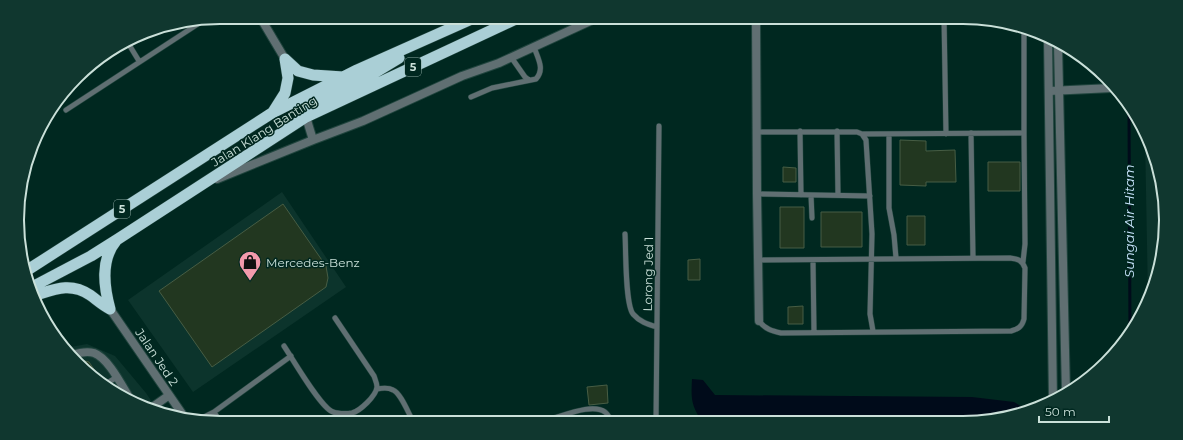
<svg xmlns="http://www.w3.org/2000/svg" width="1183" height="440" viewBox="0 0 1183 440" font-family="Montserrat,sans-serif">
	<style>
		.built { fill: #0c342c }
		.water { fill: #000b1a }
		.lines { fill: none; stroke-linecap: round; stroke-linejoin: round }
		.stream { stroke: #000b1a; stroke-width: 3 }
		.building { fill: #223720; stroke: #475d44 }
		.service-casing { stroke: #20453e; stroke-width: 6 }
		.minor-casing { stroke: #20453e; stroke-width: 10 }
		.tertiary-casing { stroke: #20453e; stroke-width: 10 }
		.trunk-casing { stroke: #20453e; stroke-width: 12 }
		.service { stroke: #606f72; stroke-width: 5 }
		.minor { stroke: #606f72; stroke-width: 8 }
		.tertiary { stroke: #606f72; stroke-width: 8 }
		.trunk { stroke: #aacfd6; stroke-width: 11 }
		.labels { text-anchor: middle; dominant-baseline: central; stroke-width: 3; stroke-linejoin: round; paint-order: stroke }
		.shield { fill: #002820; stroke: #8da9a2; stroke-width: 1 }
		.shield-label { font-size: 11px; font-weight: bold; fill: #cae0d9 }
		.street-label { font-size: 12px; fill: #cae0d9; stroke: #002820 }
		.poi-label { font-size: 12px; fill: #cae0d9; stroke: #002820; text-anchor: start }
		.water-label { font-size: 13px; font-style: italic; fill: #cae6fe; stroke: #002820 }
		.rim { fill: none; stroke: #cae0d9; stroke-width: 2 }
	</style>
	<rect width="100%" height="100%" fill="#002820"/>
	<path class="built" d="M 1145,136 L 1164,194 L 1159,273 L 1148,298 Z
		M 282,192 L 346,287 L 193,392 L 128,300 Z
		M 87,344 L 115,356 L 146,393 L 158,411 L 97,381 L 65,348 Z"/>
	<path class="water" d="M 692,379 L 703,380 L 715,395 L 972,397 L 1014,402 L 1028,410 L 990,421 L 702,422 C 691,404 691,400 692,379 Z"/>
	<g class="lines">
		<path class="stream" d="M 1129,108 L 1130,335"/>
	</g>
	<path class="building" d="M 900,140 L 926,141 L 926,151 L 955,150 L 956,182 L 926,182 L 926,186 L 900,185 Z
		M 988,162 L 1020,162 L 1020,191 L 988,191 Z
		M 783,167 L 796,168 L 796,182 L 783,182 Z
		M 283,204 L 326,266 L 328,278 L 326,287 L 212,367 L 159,291 Z
		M 780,207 L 804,207 L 804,248 L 780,248 Z
		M 821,212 L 862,212 L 862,247 L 821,247 Z
		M 907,216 L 925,216 L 925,245 L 907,245 Z
		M 700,259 L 700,280 L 688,280 L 688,260 Z
		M 803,306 L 803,324 L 788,324 L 788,307 Z
		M 76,359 L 89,362 L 102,381 L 101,383 L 97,381 Z
		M 607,385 L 608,403 L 589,405 L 587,387 Z"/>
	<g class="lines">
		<g class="service-casing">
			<path id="service" d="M 944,17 L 946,134
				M 1024,28 L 1024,133
				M 128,43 L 139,61
				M 511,57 L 525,77 L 529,80
				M 471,97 L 492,88 L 536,79 C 545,69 538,59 534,47
				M 66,110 L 204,20
				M 800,131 L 801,195
				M 837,131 L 838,195
				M 757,132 L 857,132 L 862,134 L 866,140 L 872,234 L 870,314 L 873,331
				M 971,133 L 973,258
				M 862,134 L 1024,133 L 1025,244 L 1023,262
				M 889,134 L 889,208 L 894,235 L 896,258
				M 757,194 L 870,196
				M 811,195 L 812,218
				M 625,234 C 626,249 625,304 633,314 C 640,322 647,324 657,327
				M 758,260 L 1010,258 C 1018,259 1022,260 1025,268 L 1024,319 C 1022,327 1018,329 1011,331 L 781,333 C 772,331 765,329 759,321
				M 813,261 L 814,332
				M 284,346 C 294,361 318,403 331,411 C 336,414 346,414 352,413 C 360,411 376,396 377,387 C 377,383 375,379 374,376 L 335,318
				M 104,385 L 117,377
				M 377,389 C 382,388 388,387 393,390 C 401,393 409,415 414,423
				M 214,412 L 221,423
				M 198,420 L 214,412 L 291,356
				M 536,422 C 554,421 590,401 605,412 C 608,414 610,419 612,422
				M 656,422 L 659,126"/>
		</g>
		<g class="minor-casing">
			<path id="minor" d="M 260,17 L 285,59
				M 756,17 L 757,194 L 759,321
				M 1049,91 L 1112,88
				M 306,117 L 313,140
				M 217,179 L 313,140 L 363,121 L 462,76 L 499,63 L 599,17
				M 72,355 C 78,353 87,351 94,353 C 108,358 121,384 129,397
				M 151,408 L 168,396"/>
		</g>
		<g class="tertiary-casing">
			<path id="tertiary" d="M 1048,40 L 1053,402
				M 1058,45 L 1066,393
				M 110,309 L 185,418"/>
		</g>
		<g class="trunk-casing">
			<path id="trunk" d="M 285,59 L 298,71 L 313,75 L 343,77
				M 273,112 L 285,93 L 288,78 L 285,59
				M 306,117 L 309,106 L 315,101 L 371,75 L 399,58
				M 26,271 L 272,113 L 357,70 L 476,17
				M 32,287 L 91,256 L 118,239 L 306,117 L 520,17
				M 36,295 C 55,289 71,282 90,295 C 97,300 102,305 110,309
				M 110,309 C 104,287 100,260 116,241"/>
		</g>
		<use href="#service" class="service"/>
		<use href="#minor" class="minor"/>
		<use href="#tertiary" class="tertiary"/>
		<use href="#trunk" class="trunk"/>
	</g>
	<defs>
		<g id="shop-pin" transform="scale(1.15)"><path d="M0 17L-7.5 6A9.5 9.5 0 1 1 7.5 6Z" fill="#f39aac" stroke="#002820"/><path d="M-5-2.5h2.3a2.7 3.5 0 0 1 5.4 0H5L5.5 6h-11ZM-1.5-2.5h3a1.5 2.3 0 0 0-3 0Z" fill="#111"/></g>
	</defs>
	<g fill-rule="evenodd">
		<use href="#shop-pin" x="250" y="262"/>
	</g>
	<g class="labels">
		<g class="shield">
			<rect x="405" y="58" width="16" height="18" rx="3"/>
			<rect x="114" y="200" width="16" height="18" rx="3"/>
		</g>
		<g class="shield-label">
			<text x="413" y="67">5</text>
			<text x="122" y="209">5</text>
		</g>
		<g class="street-label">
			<text transform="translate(264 131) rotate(-32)">Jalan Klang Banting</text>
			<text transform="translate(648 274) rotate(-89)">Lorong Jed 1</text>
			<text transform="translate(157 357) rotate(56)">Jalan Jed 2</text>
		</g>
		<g class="poi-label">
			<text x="266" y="262">Mercedes-Benz</text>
		</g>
		<g class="water-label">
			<text transform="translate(1129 221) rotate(-90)">Sungai Air Hitam</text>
		</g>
	</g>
	<path d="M0 0H1183V440H0ZM220 24H963A196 196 0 0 1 1159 220V220A196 196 0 0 1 963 416H220A196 196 0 0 1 24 220V220A196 196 0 0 1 220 24Z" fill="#10372f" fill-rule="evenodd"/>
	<path class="rim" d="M220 24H963A196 196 0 0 1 1159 220V220A196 196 0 0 1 963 416H220A196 196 0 0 1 24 220V220A196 196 0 0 1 220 24Z"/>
	<path d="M1039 416v6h70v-6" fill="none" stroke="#cae0d9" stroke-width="2"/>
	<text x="1045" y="416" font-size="12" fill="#cae0d9" stroke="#002820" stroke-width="3" paint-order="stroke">50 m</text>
</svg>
